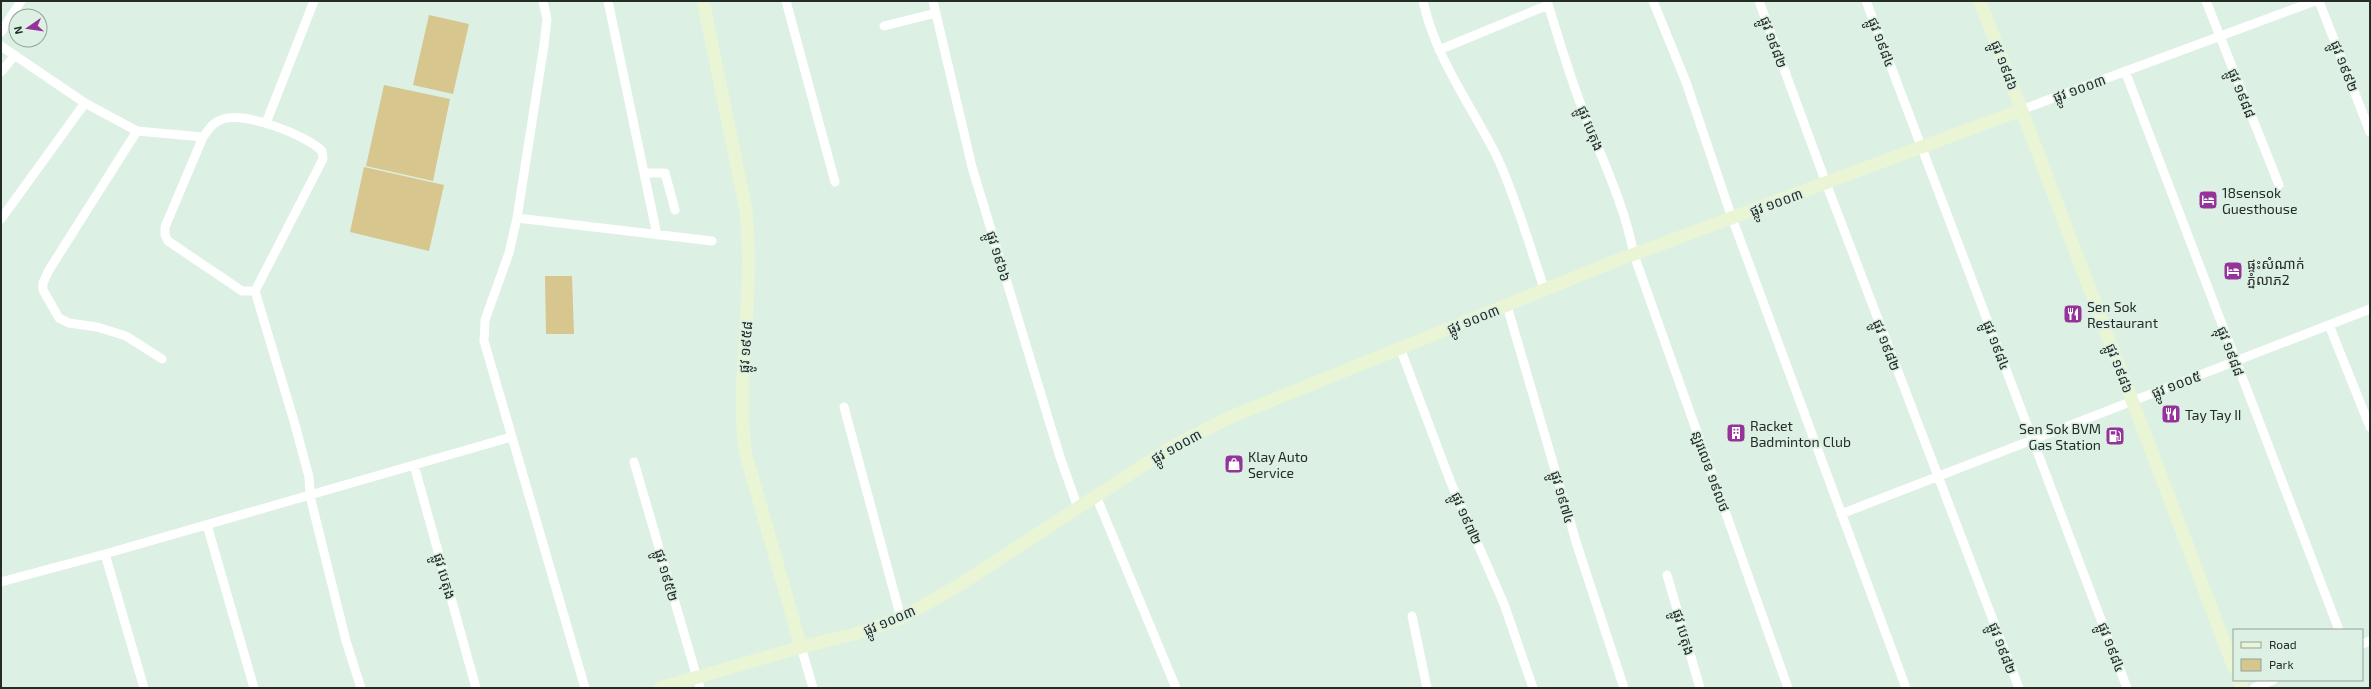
<svg xmlns="http://www.w3.org/2000/svg" width="2371" height="689" viewBox="0 0 2371 689" font-family="'Exo 2','Noto Sans Khmer',sans-serif">
	<style>
		.green { fill: #d7c68e }
		.lines { fill: none; stroke-linecap: round; stroke-linejoin: round }
		.street { stroke: #fff; stroke-width: 9 }
		.secondary { stroke: #e9f5d4; stroke-width: 13 }
		.labels { text-anchor: middle; dominant-baseline: central; stroke-width: 3.5; stroke-linejoin: round; paint-order: stroke }
		.street-label { font-size: 14px; fill: #252c28; stroke: #dcf0e4 }
		.poi-label { font-size: 14px; fill: #252c28; stroke: #dcf0e4; text-anchor: start }
	</style>
	<rect width="100%" height="100%" fill="#dcf0e4"/>
	<path class="green" d="M 429,15 L 469,24 L 453,94 L 413,85 Z
		M 384,85 L 450,99 L 433,181 L 366,166 Z
		M 364,167 L 444,185 L 429,251 L 350,232 Z
		M 572,276 L 574,334 L 546,334 L 545,276 Z"/>
	<g class="lines">
		<path class="street" d="M 543,1 L 547,19 L 544,45 L 517,218 L 509,253 L 485,320 L 484,341 L 585,688
			M 608,1 L 657,235
			M 786,1 L 835,182
			M 933,1 L 972,167 L 1060,457 L 1078,508
			M 1423,1 C 1436,60 1472,106 1498,159 C 1517,201 1530,247 1545,291
			M 1547,1 C 1558,36 1568,71 1581,105 C 1600,155 1624,202 1634,255 L 1788,688
			M 1653,1 L 1686,82 L 1732,218 L 1906,688
			M 1759,1 L 1826,183 L 2019,688
			M 1866,1 L 2127,688
			M 2206,1 L 2279,185
			M 2319,1 L 2370,132
			M 884,26 L 936,13
			M 1,32 L 21,1
			M 1,46 L 85,103 L 137,131 L 203,137
			M 1439,50 L 1548,5
			M 2125,71 L 2339,630
			M 1,72 L 15,55
			M 2021,110 L 2315,1
			M 266,123 L 314,1
			M 137,131 L 49,270 L 43,283 L 43,290 L 59,318 L 69,323 L 97,327 L 126,336 L 162,359
			M 645,173 L 665,173 L 675,210
			M 517,218 L 712,241
			M 1,219 L 85,103
			M 255,291 L 242,291 L 168,241 L 165,235 L 165,227 L 203,137 C 209,129 213,122 223,119 C 247,112 306,135 322,151 L 323,159 L 255,291 L 294,421 L 309,477 L 310,496 L 346,641 L 361,688
			M 1507,306 L 1577,545 L 1624,688
			M 2329,325 L 2370,427
			M 1400,348 L 1451,483 L 1504,604 L 1533,688
			M 844,407 L 901,618
			M 634,462 L 700,688
			M 414,465 L 476,688
			M 1096,496 L 1176,688
			M 1841,514 L 2370,309
			M 207,525 L 254,688
			M 105,554 L 144,688
			M 1667,575 L 1700,688
			M 1,582 L 105,554 L 511,437
			M 1412,616 L 1427,688
			M 2362,644 L 2370,641
			M 801,647 L 813,688
			M 2254,688 L 2273,680"/>
		<path class="secondary" d="M 703,1 L 746,210 C 749,242 749,275 747,308 C 745,357 738,405 746,455 L 801,647
			M 1980,1 L 2234,668
			M 2239,680 L 2242,688
			M 660,688 L 801,647 L 855,634 L 901,618 L 956,587 L 1170,448 L 1228,418 L 1613,262 L 2021,110"/>
	</g>
	<defs>
		<g id="hotel-square" transform="scale(1)"><rect x="-9" y="-9" width="18" height="18" rx="4" fill="#95339a" stroke="#dcf0e4"/><path d="M-6-4.5h1.5V1H6V5H4.5V3h-9V5H-6ZM-4 0a1.8 1.8 0 1 1 3.6 0ZM.5 0V-2.5h3Q6-2.5 6 0Z" fill="#fff"/></g>
		<g id="restaurant-square" transform="scale(1)"><rect x="-9" y="-9" width="18" height="18" rx="4" fill="#95339a" stroke="#dcf0e4"/><path d="M-5-6h1v4h1v-4h1v4h1v-4h1v5L-1.5 .5V6h-2V.5L-5-1ZM5-6V6H3V1.5H1.5Q1.5-4 5-6Z" fill="#fff"/></g>
		<g id="building-square" transform="scale(1)"><rect x="-9" y="-9" width="18" height="18" rx="4" fill="#95339a" stroke="#dcf0e4"/><path d="M-4-6H4V6H1V3H-1V6H-4ZM-2.5-4.3h1.7v1.8h-1.7ZM.8-4.3h1.7v1.8H.8ZM-2.5-1h1.7V.8h-1.7ZM.8-1h1.7V.8H.8Z" fill="#fff"/></g>
		<g id="fuel-square" transform="scale(1)"><rect x="-9" y="-9" width="18" height="18" rx="4" fill="#95339a" stroke="#dcf0e4"/><path d="M-5.5-6h7V0h2V4h1.3V-2.5L3-4.5l.8-.8L6-3V5H2.5V1h-1V6h-7ZM-4.2-4.7v3.2H.2V-4.7Z" fill="#fff"/></g>
		<g id="shop-square" transform="scale(1)"><rect x="-9" y="-9" width="18" height="18" rx="4" fill="#95339a" stroke="#dcf0e4"/><path d="M-5-2.5h2.3a2.7 3.5 0 0 1 5.4 0H5L5.5 6h-11ZM-1.5-2.5h3a1.5 2.3 0 0 0-3 0Z" fill="#fff"/></g>
	</defs>
	<g fill-rule="evenodd">
		<use href="#hotel-square" x="2208" y="200"/>
		<use href="#hotel-square" x="2233" y="271"/>
		<use href="#restaurant-square" x="2073" y="314"/>
		<use href="#restaurant-square" x="2171" y="414"/>
		<use href="#building-square" x="1736" y="433"/>
		<use href="#fuel-square" x="2115" y="436"/>
		<use href="#shop-square" x="1234" y="464"/>
	</g>
	<g class="labels">
		<g class="street-label">
			<text transform="translate(1774 42) rotate(70)">ផ្លូវ ១៩៨២</text>
			<text transform="translate(1882 42) rotate(69)">ផ្លូវ ១៩៨៤</text>
			<text transform="translate(2005 65) rotate(69)">ផ្លូវ ១៩៨៦</text>
			<text transform="translate(2345 66) rotate(69)">ផ្លូវ ១៩៩២</text>
			<text transform="translate(2079 88) rotate(-20)">ផ្លូវ ១០០៣</text>
			<text transform="translate(2242 93) rotate(68)">ផ្លូវ ១៩៨៨</text>
			<text transform="translate(1591 128) rotate(68)">ផ្លូវ បេតុង</text>
			<text transform="translate(1776 202) rotate(-20)">ផ្លូវ ១០០៣</text>
			<text transform="translate(999 256) rotate(73)">ផ្លូវ ១៩៦៦</text>
			<text transform="translate(1473 319) rotate(-22)">ផ្លូវ ១០០៣</text>
			<text transform="translate(1887 345) rotate(69)">ផ្លូវ ១៩៨២</text>
			<text transform="translate(1997 345) rotate(69)">ផ្លូវ ១៩៨៤</text>
			<text transform="translate(745 347) rotate(-86)">ផ្លូវ ១៩៥៨</text>
			<text transform="translate(2231 351) rotate(69)">ផ្លុវ ១៩៨៨</text>
			<text transform="translate(2120 368) rotate(69)">ផ្លូវ ១៩៨៦</text>
			<text transform="translate(2176 384) rotate(-21)">ផ្លូវ ១០០៥</text>
			<text transform="translate(1176 446) rotate(-29)">ផ្លូវ ១០០៣</text>
			<text transform="translate(1711 471) rotate(70)">ន្ឡរលេខ ១៩លថ</text>
			<text transform="translate(1563 497) rotate(74)">ផ្លូវ ១៩៧៤</text>
			<text transform="translate(1467 518) rotate(66)">ផ្លូវ ១៩៧២</text>
			<text transform="translate(667 575) rotate(74)">ផ្លូវ ១៩៥២</text>
			<text transform="translate(445 576) rotate(74)">ផ្លូវ បេតុង</text>
			<text transform="translate(889 620) rotate(-23)">ផ្លូវ ១០០៣</text>
			<text transform="translate(1684 632) rotate(74)">ផ្លូវ បេតុង</text>
			<text transform="translate(2112 647) rotate(69)">ផ្លូវ ១៩៨៤</text>
			<text transform="translate(2003 648) rotate(69)">ផ្លូវ ១៩៨២</text>
		</g>
		<g class="poi-label">
			<text x="2222" y="192">18sensok<tspan x="2222" dy="16">Guesthouse</tspan></text>
			<text x="2247" y="263">ផ្ទះសំណាក់<tspan x="2247" dy="16">ភ្នំលាភ2</tspan></text>
			<text x="2087" y="306">Sen Sok<tspan x="2087" dy="16">Restaurant</tspan></text>
			<text x="2185" y="414">Tay Tay II</text>
			<text x="1750" y="425">Racket<tspan x="1750" dy="16">Badminton Club</tspan></text>
			<text x="2101" y="428" text-anchor="end">Sen Sok BVM<tspan x="2101" dy="16">Gas Station</tspan></text>
			<text x="1248" y="456">Klay Auto<tspan x="1248" dy="16">Service</tspan></text>
		</g>
	</g>
	<rect width="2371" height="689" fill="none" stroke="#252c28" stroke-width="4"/>
	<rect x="2233" y="629" width="130" height="52" fill="#dcf0e4" stroke="#93a299"/>
	<rect x="2241" y="642" width="20" height="6" fill="#e9f5d4" stroke="#93a299"/>
	<text x="2269" y="649" font-size="12" fill="#252c28">Road</text>
	<rect x="2241" y="659" width="20" height="12" fill="#d7c68e" stroke="#93a299"/>
	<text x="2269" y="669" font-size="12" fill="#252c28">Park</text>
	<g transform="translate(28 28) rotate(257)"><circle r="19" fill="#dcf0e4" stroke="#93a299"/>
	<path d="M0-3L7 15L0 10L-7 15Z" fill="#95339a"/>
	<text y="-6" font-size="11" font-weight="bold" text-anchor="middle" fill="#252c28">N</text>
	</g>
</svg>
